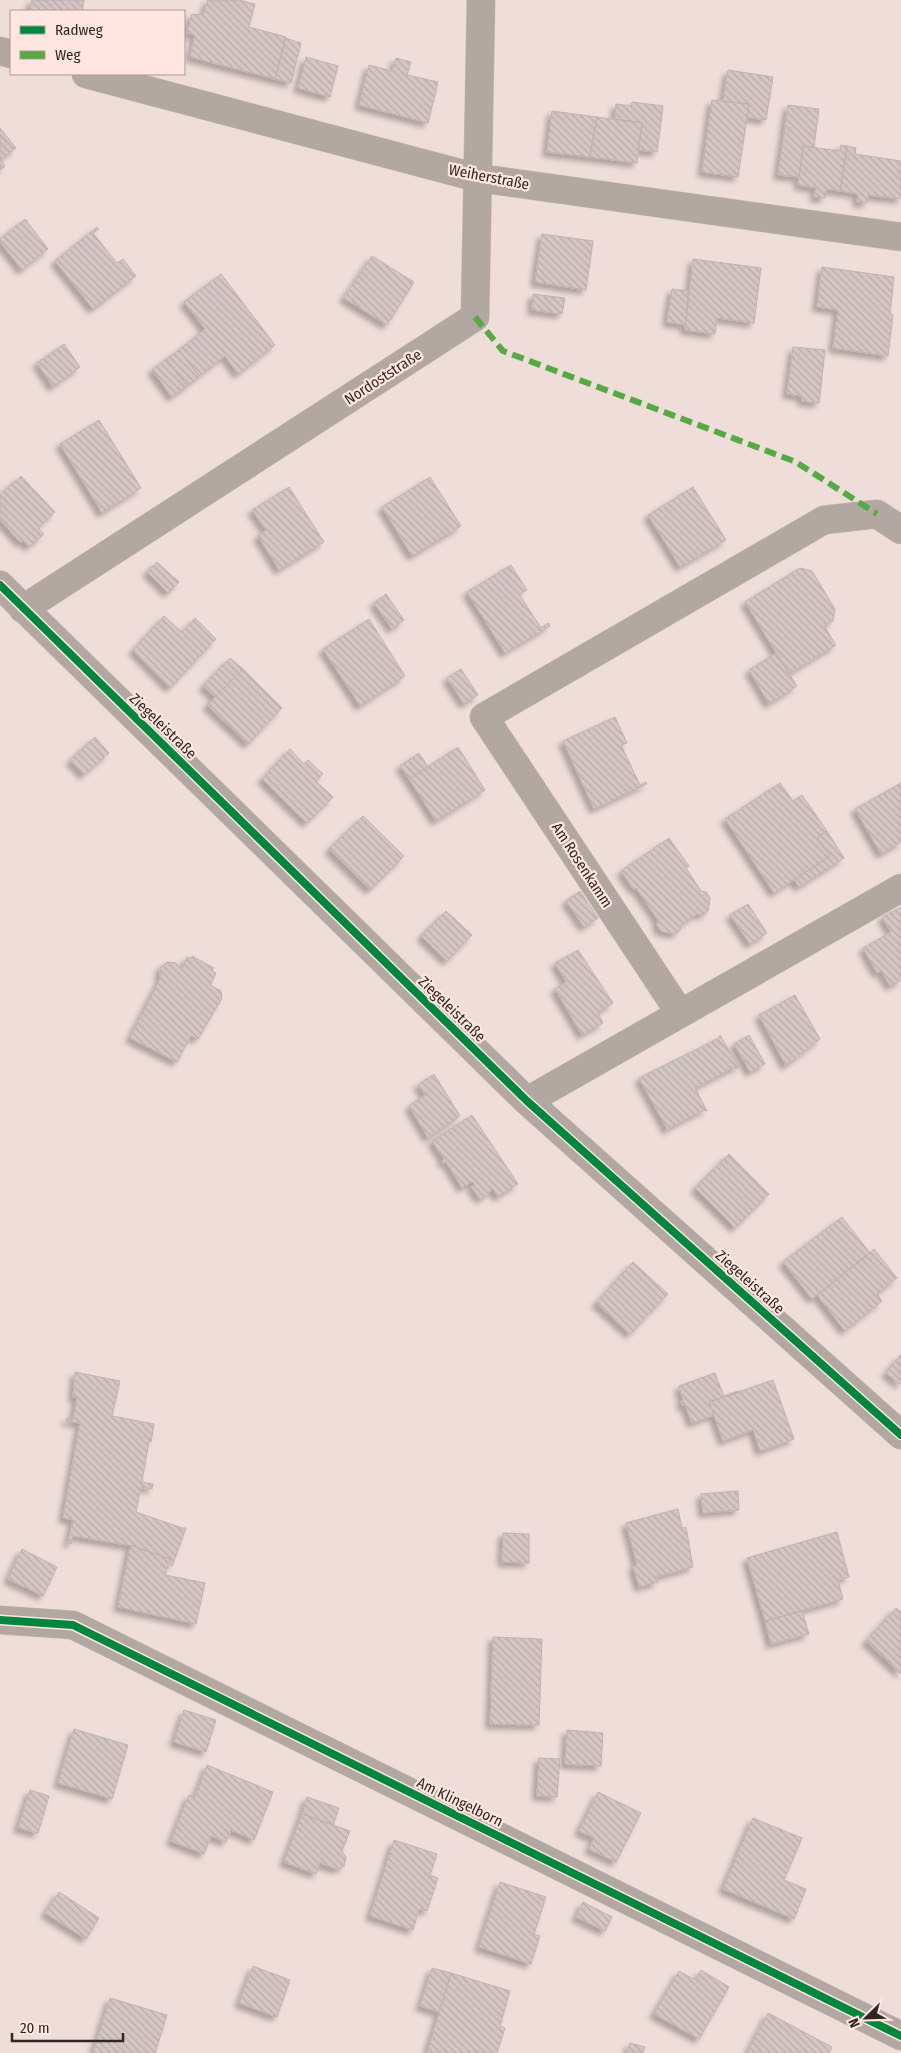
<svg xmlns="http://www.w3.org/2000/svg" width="901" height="2053" viewBox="0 0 901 2053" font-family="'Fira Sans Condensed',sans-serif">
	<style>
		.building { fill: url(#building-back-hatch); stroke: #bfb2b0; filter: url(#shadow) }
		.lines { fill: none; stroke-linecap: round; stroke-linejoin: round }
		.street-casing { stroke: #c7b9b5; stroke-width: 29 }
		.street { stroke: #b2a7a1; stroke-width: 28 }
		.quiet { stroke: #54aa43; stroke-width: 6; stroke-dasharray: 12 6; stroke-linecap: butt }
		.cycleway-casing { stroke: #ffe6e0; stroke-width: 11 }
		.cycleway { stroke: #00873e; stroke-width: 8 }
		.labels { text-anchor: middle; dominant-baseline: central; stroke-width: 4.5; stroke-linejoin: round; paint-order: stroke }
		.street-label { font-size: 15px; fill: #312623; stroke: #ffe6e0 }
	</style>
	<defs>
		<pattern id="building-back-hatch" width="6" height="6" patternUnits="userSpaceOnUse" patternTransform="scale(1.25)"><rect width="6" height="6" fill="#d4c6c5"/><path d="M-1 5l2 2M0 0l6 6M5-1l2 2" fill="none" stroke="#b6aaa9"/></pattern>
		<filter id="shadow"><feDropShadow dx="-4.5" dy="4.5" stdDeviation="2.5" flood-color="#0004"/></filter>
	</defs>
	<rect width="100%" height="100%" fill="#eeddd8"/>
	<path class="building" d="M 32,0 L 84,0 L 82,11 L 29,11 Z
		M 208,0 L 239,0 L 255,4 L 249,27 L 286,37 L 275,79 L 190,57 L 195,35 L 187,33 L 192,14 L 203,15 Z
		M 285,38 L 301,43 L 291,83 L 275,79 Z
		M 306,57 L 338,66 L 330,97 L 298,88 Z
		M 396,58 L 411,62 L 407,75 L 438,82 L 428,123 L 359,105 L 369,65 L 392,71 Z
		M 728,70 L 773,77 L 766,120 L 747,117 L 749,104 L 723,101 Z
		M 712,100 L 749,104 L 738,177 L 702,172 Z
		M 632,102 L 663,106 L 657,152 L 638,150 L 642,123 L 615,119 L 616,104 L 631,106 Z
		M 788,105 L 819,109 L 814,147 L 803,146 L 799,177 L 778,175 Z
		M 552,111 L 597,117 L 590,157 L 547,152 Z
		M 597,117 L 642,123 L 637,163 L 590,157 Z
		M 0,128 L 16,148 L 1,160 L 5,166 L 0,170 Z
		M 841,145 L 847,146 L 840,191 L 826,189 L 825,198 L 814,197 L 816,188 L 798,185 L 803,146 L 840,151 Z
		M 847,146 L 856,148 L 855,154 L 901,161 L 901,199 L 868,195 L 867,203 L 857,202 L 858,194 L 840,191 Z
		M 25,219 L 48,249 L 22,270 L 0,242 L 0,239 Z
		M 97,227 L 99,229 L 93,233 L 117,263 L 123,259 L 136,276 L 93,309 L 55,261 Z
		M 542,234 L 593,241 L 586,290 L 535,282 Z
		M 372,256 L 414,282 L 387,325 L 344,298 Z
		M 693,259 L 761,268 L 754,323 L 717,318 L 715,334 L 685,330 Z
		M 822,267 L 894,277 L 890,314 L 893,315 L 888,356 L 833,348 L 838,310 L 817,307 Z
		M 221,274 L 275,345 L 238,374 L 225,356 L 199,376 L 179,350 L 205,329 L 184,302 Z
		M 672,289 L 688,291 L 686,325 L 667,322 Z
		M 533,294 L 565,298 L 562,314 L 532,310 Z
		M 64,344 L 80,367 L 53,387 L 37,363 Z
		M 793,347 L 825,350 L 819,403 L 802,401 L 802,396 L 787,394 Z
		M 179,350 L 199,376 L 187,386 L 166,359 Z
		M 166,359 L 187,386 L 172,397 L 152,370 Z
		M 99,420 L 141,488 L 102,513 L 60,444 Z
		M 21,476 L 55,512 L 38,528 L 44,534 L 29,547 L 23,540 L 21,543 L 0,520 L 0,495 Z
		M 430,477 L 461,526 L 412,556 L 382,507 Z
		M 289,487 L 324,542 L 279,570 L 258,536 L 266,530 L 252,510 Z
		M 693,487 L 726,540 L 680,567 L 648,515 Z
		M 157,562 L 179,582 L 168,593 L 147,572 Z
		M 511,565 L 527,590 L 519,594 L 541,628 L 548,623 L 550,626 L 505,653 L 467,592 Z
		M 800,568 L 812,571 L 835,609 L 833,621 L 824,626 L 836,645 L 789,674 L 745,602 Z
		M 386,594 L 404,620 L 392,629 L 374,603 Z
		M 164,616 L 182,632 L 195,618 L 216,639 L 170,688 L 133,650 Z
		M 369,619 L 405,676 L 360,706 L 323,649 Z
		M 776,653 L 797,686 L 769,704 L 749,670 Z
		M 230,658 L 243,669 L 215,697 L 203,686 Z
		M 243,669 L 282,708 L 248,744 L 207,705 Z
		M 461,669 L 478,695 L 464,704 L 447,678 Z
		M 615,717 L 627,743 L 621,745 L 640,785 L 646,782 L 647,784 L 594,809 L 563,741 Z
		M 95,737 L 109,753 L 84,775 L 70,760 Z
		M 458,747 L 485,790 L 436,821 L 409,779 Z
		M 290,749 L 304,764 L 308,760 L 323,774 L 316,781 L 333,797 L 307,823 L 262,779 Z
		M 419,753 L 428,767 L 409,779 L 400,766 Z
		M 780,783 L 793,801 L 802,795 L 827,831 L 817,838 L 830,856 L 774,893 L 725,819 Z
		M 901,783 L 901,842 L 881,854 L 855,809 Z
		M 363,816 L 404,856 L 370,890 L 329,849 Z
		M 827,831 L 844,858 L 799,887 L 794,880 L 830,856 L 817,838 Z
		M 669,838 L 689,866 L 686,868 L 701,891 L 706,892 L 710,898 L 708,911 L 702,915 L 697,914 L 681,925 L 680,930 L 674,934 L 661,931 L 657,925 L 658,920 L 636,888 L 634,890 L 621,871 Z
		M 580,891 L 598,918 L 584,927 L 566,901 Z
		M 748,904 L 767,933 L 750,944 L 730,915 Z
		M 901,907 L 901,980 L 890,986 L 881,971 L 877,973 L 863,948 L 891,932 L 882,917 Z
		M 446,911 L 472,935 L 447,961 L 421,936 Z
		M 578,950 L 613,1003 L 598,1013 L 603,1023 L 582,1035 L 555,989 L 566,982 L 555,963 Z
		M 192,956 L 214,968 L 212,971 L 216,973 L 210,985 L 221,991 L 222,998 L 198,1039 L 191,1036 L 177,1062 L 130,1038 L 160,979 L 160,968 L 167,962 L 176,963 L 181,970 L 187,957 L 191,959 Z
		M 795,995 L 820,1039 L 786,1066 L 759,1015 Z
		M 720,1035 L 739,1067 L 736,1069 L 735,1067 L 695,1088 L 707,1111 L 704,1110 L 669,1128 L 668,1131 L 639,1078 L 719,1038 Z
		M 749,1035 L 765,1064 L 750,1072 L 734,1044 Z
		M 434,1074 L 460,1116 L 428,1138 L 409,1106 L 425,1095 L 418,1085 Z
		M 472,1115 L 518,1184 L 498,1197 L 493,1189 L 488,1193 L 489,1194 L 480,1199 L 471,1187 L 475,1185 L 472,1182 L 462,1188 L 446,1162 L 443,1163 L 441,1161 L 444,1159 L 432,1141 Z
		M 729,1154 L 769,1194 L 735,1228 L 695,1188 Z
		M 842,1217 L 870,1253 L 812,1299 L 783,1262 Z
		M 874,1249 L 897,1278 L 877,1294 L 882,1301 L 845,1331 L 817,1295 Z
		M 633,1262 L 668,1294 L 630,1334 L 596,1303 Z
		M 901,1354 L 901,1385 L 886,1373 Z
		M 75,1372 L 120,1381 L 112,1416 L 154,1424 L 151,1442 L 149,1441 L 142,1482 L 153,1484 L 152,1489 L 141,1487 L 136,1512 L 182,1528 L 186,1528 L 172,1566 L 172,1560 L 133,1546 L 73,1536 L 71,1544 L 68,1543 L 73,1520 L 63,1518 L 80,1423 L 66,1421 L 67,1418 L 73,1420 L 77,1398 L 73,1397 Z
		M 715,1373 L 724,1396 L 738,1391 L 738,1393 L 709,1402 L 714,1415 L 692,1423 L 685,1405 L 682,1406 L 681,1401 L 683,1400 L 679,1386 Z
		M 773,1380 L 794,1439 L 760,1451 L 753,1430 L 723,1441 L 709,1402 Z
		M 738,1491 L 739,1510 L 703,1513 L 701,1494 Z
		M 678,1509 L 682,1528 L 686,1527 L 693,1567 L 656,1577 L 658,1582 L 639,1587 L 633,1566 L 637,1565 L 626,1523 Z
		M 837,1532 L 849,1577 L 838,1580 L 843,1599 L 765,1621 L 747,1558 Z
		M 503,1533 L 529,1534 L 529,1563 L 502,1562 Z
		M 133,1546 L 170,1559 L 165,1575 L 205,1583 L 196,1624 L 118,1607 L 130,1547 Z
		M 22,1549 L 57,1567 L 43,1596 L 8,1579 Z
		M 896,1608 L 901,1612 L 901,1674 L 866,1641 Z
		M 802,1611 L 809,1634 L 771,1644 L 765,1621 Z
		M 493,1637 L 542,1639 L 539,1725 L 490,1724 Z
		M 184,1710 L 216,1720 L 206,1752 L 174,1742 Z
		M 74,1729 L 128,1745 L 112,1799 L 58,1783 Z
		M 567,1730 L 603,1733 L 601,1766 L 565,1764 Z
		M 539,1758 L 560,1759 L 557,1797 L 537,1796 Z
		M 207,1765 L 273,1792 L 254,1840 L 231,1830 L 226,1842 L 211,1836 L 204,1854 L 171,1841 L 189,1795 L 195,1797 Z
		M 30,1790 L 49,1796 L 38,1833 L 18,1828 Z
		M 598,1792 L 641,1813 L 616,1862 L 589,1849 L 594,1838 L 579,1831 Z
		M 307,1797 L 339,1808 L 333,1825 L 302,1814 Z
		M 302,1814 L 350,1831 L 342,1851 L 346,1858 L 344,1866 L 336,1869 L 320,1863 L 316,1874 L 284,1862 Z
		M 753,1818 L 802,1838 L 784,1880 L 806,1889 L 794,1919 L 723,1889 Z
		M 394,1840 L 437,1854 L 430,1875 L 438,1878 L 427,1911 L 419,1909 L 413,1930 L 370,1916 Z
		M 500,1882 L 546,1897 L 534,1934 L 540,1936 L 531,1964 L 479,1947 Z
		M 59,1892 L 99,1918 L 86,1939 L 45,1913 Z
		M 583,1902 L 612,1917 L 605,1931 L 576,1917 Z
		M 253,1966 L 290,1980 L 277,2017 L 239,2003 Z
		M 432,1968 L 451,1973 L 439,2012 L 420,2006 Z
		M 701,1970 L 729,1987 L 699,2039 L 654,2014 L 679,1971 L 695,1980 Z
		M 451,1973 L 510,1991 L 500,2026 L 505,2028 L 497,2053 L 427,2053 Z
		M 110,1998 L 167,2015 L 155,2053 L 93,2053 Z
		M 768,2013 L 832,2047 L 829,2053 L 747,2053 Z
		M 630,2043 L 645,2047 L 643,2053 L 627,2053 Z"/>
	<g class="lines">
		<g class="street-casing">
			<path id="street" d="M 0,51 L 11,54
				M 86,74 L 478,178 L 901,237
				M 0,585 L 527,1101 L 901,1435
				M 23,609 L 475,317 L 481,0
				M 680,1013 L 484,717 L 824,520 L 877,514 L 901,530
				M 527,1101 L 901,888
				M 0,1620 L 73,1625 L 901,2036"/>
		</g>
		<use href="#street" class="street"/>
		<path class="quiet" d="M 475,317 L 503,351 L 796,462 L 877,514"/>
		<g class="cycleway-casing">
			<path id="cycleway" d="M 0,585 L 527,1101 L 901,1435
				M 0,1620 L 73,1625 L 901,2036"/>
		</g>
		<use href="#cycleway" class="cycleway"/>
	</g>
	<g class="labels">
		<g class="street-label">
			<text transform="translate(489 177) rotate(11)">Weiherstraße</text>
			<text transform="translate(383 377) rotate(-33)">Nordoststraße</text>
			<text transform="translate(163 726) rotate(44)">Ziegeleistraße</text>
			<text transform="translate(582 865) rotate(57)">Am Rosenkamm</text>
			<text transform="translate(452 1009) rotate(44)">Ziegeleistraße</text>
			<text transform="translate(750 1282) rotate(42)">Ziegeleistraße</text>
			<text transform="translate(460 1802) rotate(26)">Am Klingelborn</text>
		</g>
	</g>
	<rect x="10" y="10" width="175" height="65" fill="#ffe6e0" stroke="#ad9994"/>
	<rect x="20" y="26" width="25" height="8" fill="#00873e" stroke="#ad9994"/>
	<text x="55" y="35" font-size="15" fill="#312623">Radweg</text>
	<rect x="20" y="51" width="25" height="8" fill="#54aa43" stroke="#ad9994"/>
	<text x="55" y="60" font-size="15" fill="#312623">Weg</text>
	<g transform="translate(866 2018) rotate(247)" stroke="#ffe6e0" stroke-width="4" paint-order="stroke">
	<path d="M0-4L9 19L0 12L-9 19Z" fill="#312623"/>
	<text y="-8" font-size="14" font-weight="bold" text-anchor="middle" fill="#312623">N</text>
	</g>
	<path d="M12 2033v8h111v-8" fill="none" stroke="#312623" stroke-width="2.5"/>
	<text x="20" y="2033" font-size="15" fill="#312623" stroke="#ffe6e0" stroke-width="4" paint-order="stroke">20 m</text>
</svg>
